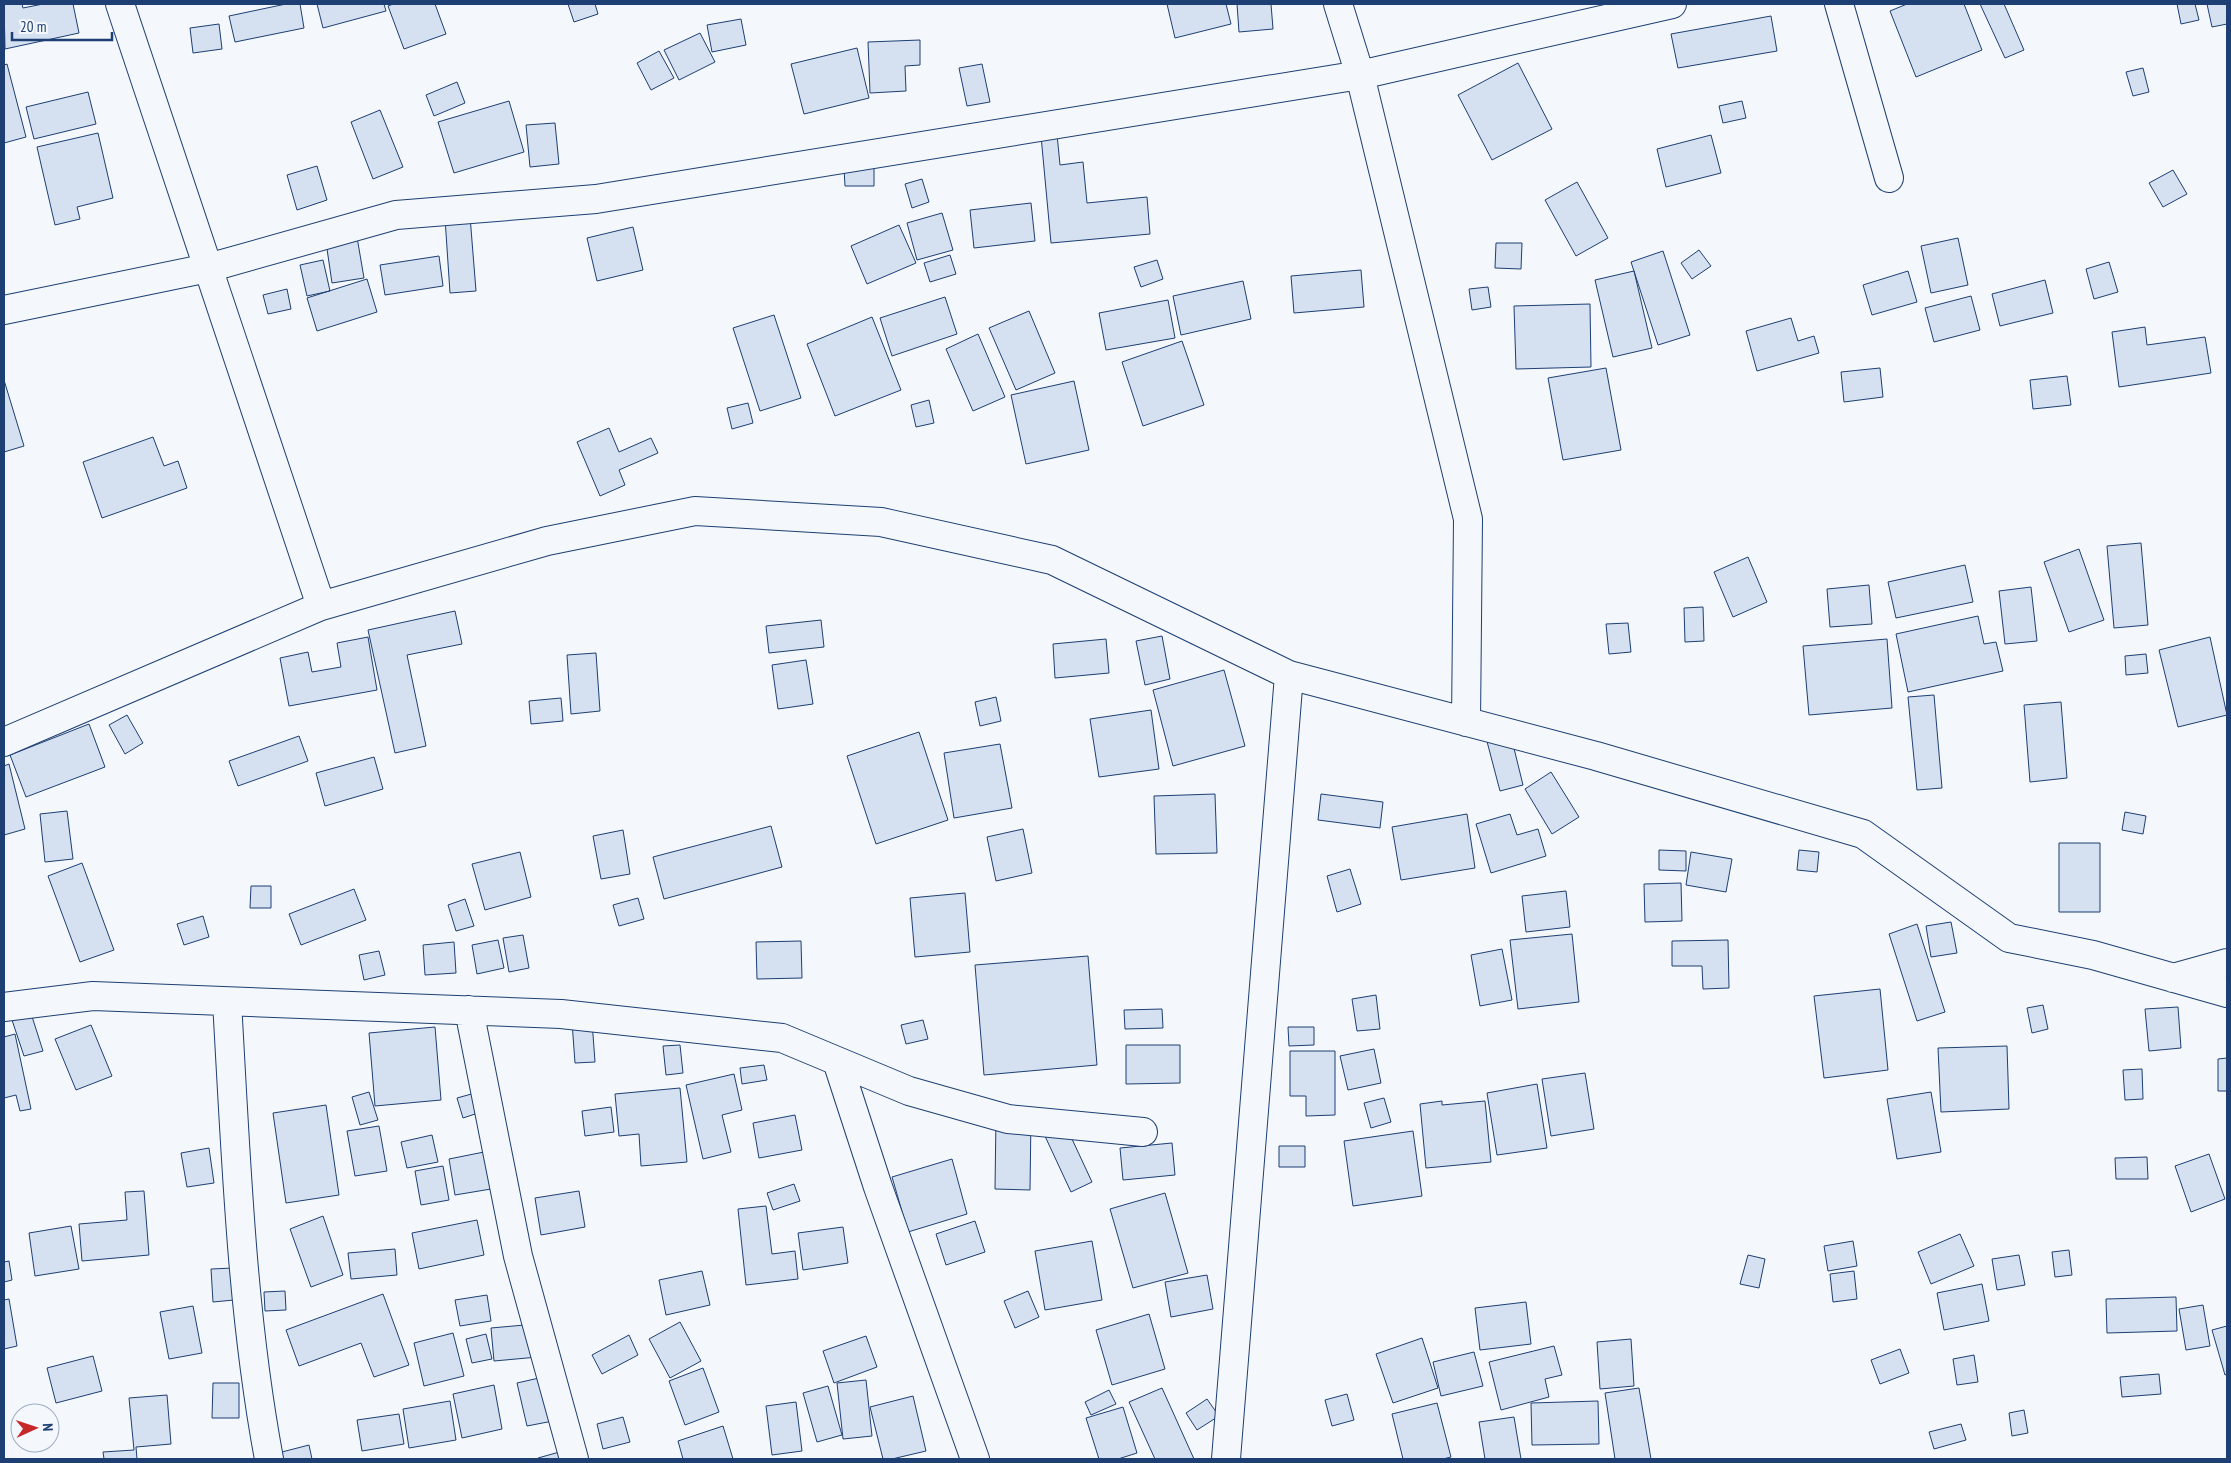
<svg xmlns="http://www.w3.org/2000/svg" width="2231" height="1463" viewBox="0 0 2231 1463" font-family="'PT Sans Narrow',sans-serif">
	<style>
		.building { fill: #d5e0f0; stroke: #1d3f73 }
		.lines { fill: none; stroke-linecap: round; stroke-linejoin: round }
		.minor-casing { stroke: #1d3f73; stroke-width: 30 }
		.minor { stroke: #f4f7fb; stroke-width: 28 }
	</style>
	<rect width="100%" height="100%" fill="#f4f7fb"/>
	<path class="building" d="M 4,4 L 22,4 L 23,8 L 43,4 L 73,4 L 79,33 L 5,49 Z
		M 286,4 L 300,4 L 304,28 L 235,42 L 229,16 Z
		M 317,4 L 384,4 L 386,11 L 323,28 Z
		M 393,4 L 435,4 L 446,34 L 404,49 L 388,6 Z
		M 568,4 L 595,4 L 598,14 L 574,22 Z
		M 1167,4 L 1226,4 L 1231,24 L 1175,38 Z
		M 1237,4 L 1271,4 L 1273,29 L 1239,32 Z
		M 1907,4 L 1964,4 L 1982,50 L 1916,77 L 1890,11 Z
		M 1980,4 L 2004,4 L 2024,50 L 2005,58 Z
		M 2177,4 L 2195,4 L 2199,20 L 2181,24 Z
		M 2207,4 L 2227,4 L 2227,24 L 2212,27 Z
		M 1771,16 L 1777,51 L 1678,68 L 1671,34 Z
		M 741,19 L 746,45 L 712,52 L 707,25 Z
		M 219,24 L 222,49 L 193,53 L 190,28 Z
		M 700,33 L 715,62 L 679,80 L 664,50 Z
		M 920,40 L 920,65 L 905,66 L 906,91 L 870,93 L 868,42 Z
		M 857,48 L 869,98 L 804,114 L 791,64 Z
		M 659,51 L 674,78 L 651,90 L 637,63 Z
		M 1518,63 L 1552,129 L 1492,160 L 1458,95 Z
		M 7,64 L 26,137 L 4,143 L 4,65 Z
		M 982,64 L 990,102 L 967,106 L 959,68 Z
		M 2143,68 L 2149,92 L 2133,96 L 2126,72 Z
		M 457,82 L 465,103 L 434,116 L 426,95 Z
		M 88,92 L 96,124 L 34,139 L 26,107 Z
		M 509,101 L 524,152 L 454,173 L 438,122 Z
		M 1742,101 L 1746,118 L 1723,123 L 1719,106 Z
		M 380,110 L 403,167 L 373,179 L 351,122 Z
		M 555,123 L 559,164 L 530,167 L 526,125 Z
		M 98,133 L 113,198 L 77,207 L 80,219 L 55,225 L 37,147 Z
		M 1057,134 L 1060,165 L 1083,162 L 1087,203 L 1147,197 L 1150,234 L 1051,243 L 1041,136 Z
		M 1711,135 L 1721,173 L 1666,187 L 1657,149 Z
		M 317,166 L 327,200 L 297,210 L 287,175 Z
		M 844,168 L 874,168 L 874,186 L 845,186 Z
		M 2173,170 L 2187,194 L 2163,207 L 2149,183 Z
		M 922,179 L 929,202 L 912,208 L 905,184 Z
		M 1577,182 L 1608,238 L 1576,256 L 1545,200 Z
		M 1031,203 L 1035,241 L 974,248 L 970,210 Z
		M 942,213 L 953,250 L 917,260 L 907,223 Z
		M 470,216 L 476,291 L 450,293 L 445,218 Z
		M 899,225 L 916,263 L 867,284 L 851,246 Z
		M 633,227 L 643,270 L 597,281 L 587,238 Z
		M 357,237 L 364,278 L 332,283 L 326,242 Z
		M 1958,238 L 1968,285 L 1931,293 L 1921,246 Z
		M 1496,243 L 1522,243 L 1521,269 L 1495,268 Z
		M 1699,250 L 1711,266 L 1692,279 L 1681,263 Z
		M 1663,251 L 1690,335 L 1658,345 L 1631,262 Z
		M 950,255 L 956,274 L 930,282 L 924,263 Z
		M 439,256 L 443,286 L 385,295 L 380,265 Z
		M 323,260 L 330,291 L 307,296 L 300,265 Z
		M 1157,260 L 1163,279 L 1141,287 L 1134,267 Z
		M 2109,262 L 2118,292 L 2094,299 L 2086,269 Z
		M 1361,270 L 1364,307 L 1294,313 L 1291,276 Z
		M 1634,271 L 1652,348 L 1613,357 L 1595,280 Z
		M 1908,271 L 1917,302 L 1872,315 L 1863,285 Z
		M 367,279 L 377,312 L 317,331 L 307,298 Z
		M 2045,280 L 2053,313 L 2000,326 L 1992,294 Z
		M 1243,281 L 1251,319 L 1181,335 L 1173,296 Z
		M 1488,287 L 1491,307 L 1472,310 L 1469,289 Z
		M 287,289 L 291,309 L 268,314 L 263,295 Z
		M 1971,296 L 1980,330 L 1934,342 L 1925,308 Z
		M 945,297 L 957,334 L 892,356 L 880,318 Z
		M 1168,300 L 1175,338 L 1106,350 L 1099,313 Z
		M 1590,304 L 1591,367 L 1516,369 L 1514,306 Z
		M 1029,311 L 1055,373 L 1016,390 L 989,328 Z
		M 774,315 L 801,398 L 760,411 L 733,328 Z
		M 872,317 L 901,390 L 835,416 L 807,344 Z
		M 1791,318 L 1798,341 L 1814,336 L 1819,353 L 1757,371 L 1746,331 Z
		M 2145,327 L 2147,345 L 2205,337 L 2211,373 L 2119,387 L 2112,332 Z
		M 978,334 L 1005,397 L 973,411 L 946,349 Z
		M 1182,341 L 1204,405 L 1143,426 L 1122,362 Z
		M 1606,368 L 1621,450 L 1563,460 L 1548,378 Z
		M 1880,368 L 1883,397 L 1844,402 L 1841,372 Z
		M 2067,376 L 2071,405 L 2033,409 L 2030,380 Z
		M 4,380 L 24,446 L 4,452 Z
		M 1074,381 L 1089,450 L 1026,464 L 1011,395 Z
		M 929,400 L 934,423 L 916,427 L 911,405 Z
		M 748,403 L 753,423 L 732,429 L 727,408 Z
		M 609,428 L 619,452 L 651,438 L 658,453 L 619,470 L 625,485 L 600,496 L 577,442 Z
		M 153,437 L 164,466 L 178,461 L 187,488 L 102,518 L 83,462 Z
		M 2141,543 L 2148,625 L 2114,628 L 2107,546 Z
		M 2079,549 L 2104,620 L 2069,632 L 2044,562 Z
		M 1748,557 L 1767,602 L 1733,617 L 1714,572 Z
		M 1965,565 L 1973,602 L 1896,618 L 1888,582 Z
		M 1869,585 L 1872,624 L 1830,627 L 1827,589 Z
		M 2031,587 L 2037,641 L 2005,644 L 1999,591 Z
		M 1703,607 L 1704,641 L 1685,642 L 1684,608 Z
		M 455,611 L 462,644 L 407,655 L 426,746 L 395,753 L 368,630 Z
		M 1978,616 L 1984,644 L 1996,642 L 2003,671 L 1908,692 L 1896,634 Z
		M 821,620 L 824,647 L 769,653 L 766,626 Z
		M 1628,623 L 1631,652 L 1609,654 L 1606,624 Z
		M 1162,636 L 1170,679 L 1145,685 L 1136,641 Z
		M 368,637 L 377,690 L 289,706 L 280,658 L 308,652 L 312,672 L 341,667 L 337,643 Z
		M 2210,637 L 2227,715 L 2178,727 L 2159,650 Z
		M 1106,639 L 1109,673 L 1055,678 L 1053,644 Z
		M 1887,639 L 1892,708 L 1809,715 L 1803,646 Z
		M 596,653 L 600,711 L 571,714 L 567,655 Z
		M 2146,654 L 2148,673 L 2126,675 L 2125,656 Z
		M 806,660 L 813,704 L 778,709 L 772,665 Z
		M 1224,670 L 1245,746 L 1173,766 L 1153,690 Z
		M 1934,695 L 1942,788 L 1917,790 L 1908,697 Z
		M 996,697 L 1001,721 L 980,726 L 975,702 Z
		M 561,698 L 563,721 L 531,724 L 529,701 Z
		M 2061,702 L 2067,778 L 2030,782 L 2024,705 Z
		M 1151,710 L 1159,769 L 1099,777 L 1090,719 Z
		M 127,715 L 143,743 L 125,754 L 109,725 Z
		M 89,724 L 105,767 L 26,797 L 10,755 Z
		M 1508,724 L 1523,785 L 1500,791 L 1484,730 Z
		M 919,732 L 948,820 L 876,844 L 847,756 Z
		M 299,736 L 308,761 L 238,786 L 229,761 Z
		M 1000,744 L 1012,808 L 954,818 L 944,753 Z
		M 374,757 L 383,789 L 325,806 L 316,773 Z
		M 9,764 L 25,829 L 4,835 L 4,766 Z
		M 1551,772 L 1579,817 L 1552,834 L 1525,789 Z
		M 1215,794 L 1217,853 L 1156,854 L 1154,796 Z
		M 1321,794 L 1383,802 L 1380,828 L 1318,820 Z
		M 67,811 L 73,859 L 45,862 L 40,814 Z
		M 2125,812 L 2146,816 L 2143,834 L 2122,830 Z
		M 1467,814 L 1475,868 L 1401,880 L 1392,827 Z
		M 1510,814 L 1517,835 L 1538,829 L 1546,856 L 1491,873 L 1476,824 Z
		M 771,826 L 782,867 L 664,899 L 653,857 Z
		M 1023,829 L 1032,873 L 996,881 L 987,837 Z
		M 623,830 L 630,874 L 601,879 L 593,836 Z
		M 2059,843 L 2100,843 L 2100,912 L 2059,912 Z
		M 1659,850 L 1686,851 L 1686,871 L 1659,870 Z
		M 1799,850 L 1819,852 L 1817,872 L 1797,870 Z
		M 520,852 L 531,897 L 485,910 L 472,864 Z
		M 1691,852 L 1732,859 L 1726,892 L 1686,885 Z
		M 82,863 L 114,950 L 80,962 L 48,876 Z
		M 1350,869 L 1361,904 L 1337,912 L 1327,876 Z
		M 1681,883 L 1682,921 L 1645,922 L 1644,884 Z
		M 251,886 L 271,886 L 271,908 L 250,908 Z
		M 354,889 L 366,920 L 301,945 L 289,914 Z
		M 1566,891 L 1570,927 L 1526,932 L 1522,896 Z
		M 965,893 L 970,952 L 915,957 L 910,898 Z
		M 638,898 L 644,919 L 619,926 L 613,905 Z
		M 465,899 L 474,926 L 456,931 L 448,905 Z
		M 203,916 L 209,937 L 184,945 L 177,924 Z
		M 1951,922 L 1957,953 L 1931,957 L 1926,926 Z
		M 1917,924 L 1945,1012 L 1917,1021 L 1889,934 Z
		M 1572,934 L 1579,1002 L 1518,1009 L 1510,940 Z
		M 523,935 L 529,968 L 509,972 L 503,938 Z
		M 498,940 L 504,968 L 477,974 L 472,945 Z
		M 1728,940 L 1729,988 L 1703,989 L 1702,966 L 1672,966 L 1672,941 Z
		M 801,941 L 802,978 L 757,979 L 756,942 Z
		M 454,942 L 456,973 L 425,975 L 423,945 Z
		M 1502,949 L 1512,1000 L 1480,1006 L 1471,955 Z
		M 379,951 L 385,975 L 364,980 L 359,955 Z
		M 1088,956 L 1097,1065 L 984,1075 L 975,965 Z
		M 1880,989 L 1888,1070 L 1824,1078 L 1814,996 Z
		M 1376,995 L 1380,1029 L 1357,1031 L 1352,999 Z
		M 2043,1005 L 2048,1029 L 2032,1033 L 2027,1008 Z
		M 29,1007 L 43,1051 L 24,1056 L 10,1014 Z
		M 2178,1007 L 2181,1048 L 2149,1051 L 2145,1009 Z
		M 1162,1009 L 1163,1028 L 1125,1029 L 1124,1010 Z
		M 923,1020 L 928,1039 L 906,1044 L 901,1025 Z
		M 592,1021 L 595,1062 L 575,1063 L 572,1022 Z
		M 91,1025 L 112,1076 L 76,1090 L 55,1039 Z
		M 435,1027 L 441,1100 L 375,1106 L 369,1033 Z
		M 1288,1027 L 1314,1027 L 1314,1045 L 1289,1046 Z
		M 15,1034 L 31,1109 L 20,1111 L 16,1095 L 4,1098 L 4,1037 Z
		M 680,1045 L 683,1073 L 666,1075 L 663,1046 Z
		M 1126,1045 L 1180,1045 L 1180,1083 L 1126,1084 Z
		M 2007,1046 L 2009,1109 L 1941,1112 L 1938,1048 Z
		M 1374,1049 L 1381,1083 L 1348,1090 L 1340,1056 Z
		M 1290,1051 L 1335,1051 L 1335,1115 L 1306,1116 L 1306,1096 L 1290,1096 Z
		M 2227,1058 L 2227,1091 L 2218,1091 L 2218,1059 Z
		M 764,1065 L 767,1080 L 742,1084 L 740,1068 Z
		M 2142,1069 L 2143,1099 L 2125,1100 L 2123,1070 Z
		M 1585,1073 L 1594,1129 L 1551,1136 L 1542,1079 Z
		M 734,1074 L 742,1110 L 722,1115 L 731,1152 L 703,1159 L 686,1085 Z
		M 1537,1084 L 1547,1148 L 1497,1155 L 1487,1093 Z
		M 680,1088 L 687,1162 L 641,1166 L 639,1134 L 619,1136 L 615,1094 Z
		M 369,1092 L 378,1120 L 360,1125 L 352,1097 Z
		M 1931,1092 L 1941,1152 L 1897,1159 L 1887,1099 Z
		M 475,1093 L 481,1112 L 463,1118 L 457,1098 Z
		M 1384,1098 L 1391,1122 L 1371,1128 L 1364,1103 Z
		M 1442,1101 L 1442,1105 L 1485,1101 L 1491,1162 L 1426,1168 L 1420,1104 Z
		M 326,1105 L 339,1195 L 286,1203 L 273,1113 Z
		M 611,1107 L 614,1132 L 585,1136 L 582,1111 Z
		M 795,1115 L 802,1150 L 759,1158 L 753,1123 Z
		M 996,1116 L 1031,1116 L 1030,1190 L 995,1189 Z
		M 1065,1124 L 1092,1182 L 1071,1192 L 1044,1134 Z
		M 379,1126 L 387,1171 L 355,1176 L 347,1131 Z
		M 1413,1131 L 1422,1196 L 1353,1206 L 1344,1141 Z
		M 432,1135 L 438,1162 L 407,1168 L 401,1142 Z
		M 1172,1143 L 1175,1175 L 1123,1180 L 1120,1148 Z
		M 1279,1146 L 1305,1146 L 1305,1167 L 1279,1167 Z
		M 209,1148 L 214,1183 L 187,1187 L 181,1153 Z
		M 484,1152 L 491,1189 L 455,1195 L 449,1159 Z
		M 2209,1154 L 2225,1199 L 2191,1212 L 2175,1166 Z
		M 2147,1157 L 2148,1179 L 2116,1179 L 2115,1158 Z
		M 952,1159 L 967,1214 L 908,1232 L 892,1177 Z
		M 443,1166 L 449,1200 L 421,1205 L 415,1171 Z
		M 794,1184 L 800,1201 L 773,1210 L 767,1193 Z
		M 144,1191 L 149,1255 L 82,1261 L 79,1224 L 127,1220 L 125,1192 Z
		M 579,1191 L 585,1227 L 541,1235 L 535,1198 Z
		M 1165,1193 L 1188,1273 L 1133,1288 L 1110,1209 Z
		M 766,1206 L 772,1254 L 795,1251 L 798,1279 L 746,1285 L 738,1209 Z
		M 323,1216 L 343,1275 L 311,1287 L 290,1229 Z
		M 477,1220 L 484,1255 L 419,1269 L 412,1233 Z
		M 975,1221 L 985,1252 L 946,1265 L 936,1234 Z
		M 71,1226 L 79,1269 L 35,1276 L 29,1233 Z
		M 843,1227 L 848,1263 L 803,1270 L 798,1233 Z
		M 1960,1234 L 1974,1266 L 1931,1284 L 1918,1252 Z
		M 1092,1241 L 1102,1300 L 1045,1310 L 1035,1251 Z
		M 1853,1241 L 1857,1266 L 1828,1271 L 1824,1246 Z
		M 395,1249 L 397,1275 L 351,1279 L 348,1253 Z
		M 2069,1250 L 2072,1275 L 2055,1277 L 2052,1252 Z
		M 1748,1255 L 1765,1259 L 1759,1288 L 1740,1284 Z
		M 2019,1255 L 2025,1285 L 1997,1290 L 1992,1259 Z
		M 9,1261 L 12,1280 L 4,1282 L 4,1262 Z
		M 233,1268 L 234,1300 L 213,1302 L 211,1269 Z
		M 702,1271 L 710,1305 L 666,1315 L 659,1280 Z
		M 1854,1271 L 1857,1299 L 1833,1302 L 1830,1274 Z
		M 1207,1275 L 1213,1309 L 1171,1317 L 1165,1282 Z
		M 1982,1284 L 1989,1321 L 1944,1330 L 1937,1293 Z
		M 285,1291 L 286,1310 L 265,1311 L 264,1292 Z
		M 1028,1291 L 1039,1317 L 1015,1328 L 1004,1301 Z
		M 383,1294 L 409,1365 L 374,1377 L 361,1343 L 299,1366 L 286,1330 Z
		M 487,1295 L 491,1321 L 460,1326 L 455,1300 Z
		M 2176,1297 L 2177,1331 L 2107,1333 L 2106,1299 Z
		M 9,1299 L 17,1346 L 4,1349 L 4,1300 Z
		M 1526,1302 L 1531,1344 L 1480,1350 L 1475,1308 Z
		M 2203,1305 L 2210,1346 L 2186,1350 L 2179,1309 Z
		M 193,1306 L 202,1353 L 169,1359 L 160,1312 Z
		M 1149,1314 L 1165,1369 L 1112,1385 L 1096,1330 Z
		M 680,1322 L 701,1361 L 670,1378 L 649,1339 Z
		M 536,1324 L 538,1357 L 494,1361 L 491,1328 Z
		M 2227,1326 L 2227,1374 L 2225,1375 L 2212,1330 Z
		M 453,1333 L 464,1376 L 424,1386 L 414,1343 Z
		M 486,1334 L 492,1359 L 472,1363 L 466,1339 Z
		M 629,1335 L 638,1355 L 602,1374 L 592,1355 Z
		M 866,1336 L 877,1367 L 834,1383 L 823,1351 Z
		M 1422,1338 L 1438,1388 L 1393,1403 L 1376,1354 Z
		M 1631,1339 L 1634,1386 L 1600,1389 L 1597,1342 Z
		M 1554,1346 L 1562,1375 L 1545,1379 L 1549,1397 L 1501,1410 L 1489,1362 Z
		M 1900,1349 L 1909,1373 L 1880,1384 L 1871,1360 Z
		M 1474,1352 L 1483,1386 L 1441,1396 L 1433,1362 Z
		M 1974,1355 L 1978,1382 L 1957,1385 L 1953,1359 Z
		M 93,1356 L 102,1391 L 56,1403 L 47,1368 Z
		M 703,1368 L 719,1412 L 685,1425 L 669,1381 Z
		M 2159,1374 L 2161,1394 L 2122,1397 L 2120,1377 Z
		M 548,1376 L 558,1420 L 527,1426 L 517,1383 Z
		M 866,1380 L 872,1436 L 843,1439 L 837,1383 Z
		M 213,1383 L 239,1383 L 239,1418 L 212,1418 Z
		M 494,1385 L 502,1429 L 462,1438 L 453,1394 Z
		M 828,1386 L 842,1435 L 817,1442 L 803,1393 Z
		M 1162,1388 L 1194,1459 L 1155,1459 L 1129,1402 Z
		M 1639,1388 L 1651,1459 L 1615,1459 L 1605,1393 Z
		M 1109,1390 L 1116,1404 L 1091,1415 L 1085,1402 Z
		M 1347,1394 L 1354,1420 L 1332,1426 L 1325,1400 Z
		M 167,1395 L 171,1444 L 136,1447 L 137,1459 L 104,1459 L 103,1452 L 134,1450 L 129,1398 Z
		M 913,1396 L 926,1451 L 892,1459 L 883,1459 L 870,1407 Z
		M 1207,1399 L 1219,1416 L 1197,1430 L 1186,1413 Z
		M 450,1401 L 456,1440 L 409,1448 L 403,1409 Z
		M 1598,1401 L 1599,1444 L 1532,1445 L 1531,1403 Z
		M 796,1402 L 802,1451 L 772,1455 L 766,1406 Z
		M 1437,1403 L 1451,1457 L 1443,1459 L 1403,1459 L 1392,1414 Z
		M 1123,1407 L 1137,1453 L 1118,1459 L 1099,1459 L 1086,1418 Z
		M 2024,1410 L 2028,1433 L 2012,1436 L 2009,1413 Z
		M 399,1414 L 404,1444 L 362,1451 L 357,1420 Z
		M 623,1417 L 630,1442 L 603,1449 L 597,1424 Z
		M 1514,1417 L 1521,1459 L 1485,1459 L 1479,1422 Z
		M 1961,1424 L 1966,1440 L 1934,1449 L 1929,1432 Z
		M 723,1426 L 733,1459 L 683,1459 L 678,1441 Z
		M 309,1445 L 312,1459 L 280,1459 L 278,1453 Z
		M 563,1451 L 565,1459 L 538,1459 L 538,1458 Z"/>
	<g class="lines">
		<g class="minor-casing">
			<path id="minor" d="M 120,4 L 321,606
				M 1338,4 L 1360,75 L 1468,519 L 1466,722
				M 1839,4 L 1889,178
				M 4,310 L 208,268 L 396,215 L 596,199 L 1360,75 L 1672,4
				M 4,742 L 321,606 L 547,541 L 695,511 L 881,522 L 1052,560 L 1289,675 L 1596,756 L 1863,834 L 2009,938 L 2093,955 L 2227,993
				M 2173,978 L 2227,963
				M 227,1002 C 236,1155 241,1309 269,1459
				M 4,1007 L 93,996 L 561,1014 L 782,1038 L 909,1091 L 1008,1119 L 1143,1132
				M 469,1010 L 518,1256 L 574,1459
				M 837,1061 L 878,1187 L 975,1459
				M 1226,1459 L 1289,675"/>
		</g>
		<use href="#minor" class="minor"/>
	</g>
	<rect width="2231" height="1463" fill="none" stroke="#1d3f73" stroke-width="10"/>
	<g transform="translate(35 1428) rotate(87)"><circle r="24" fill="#f4f7fb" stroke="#9eadc5"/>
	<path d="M0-4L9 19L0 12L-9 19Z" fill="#c62828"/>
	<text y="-8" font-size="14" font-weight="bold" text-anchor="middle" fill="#1d3f73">N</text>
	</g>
	<path d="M12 32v8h100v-8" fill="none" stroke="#1d3f73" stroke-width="2.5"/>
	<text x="20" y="32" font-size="15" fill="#1d3f73" stroke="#f4f7fb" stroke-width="4" paint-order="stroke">20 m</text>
</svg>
